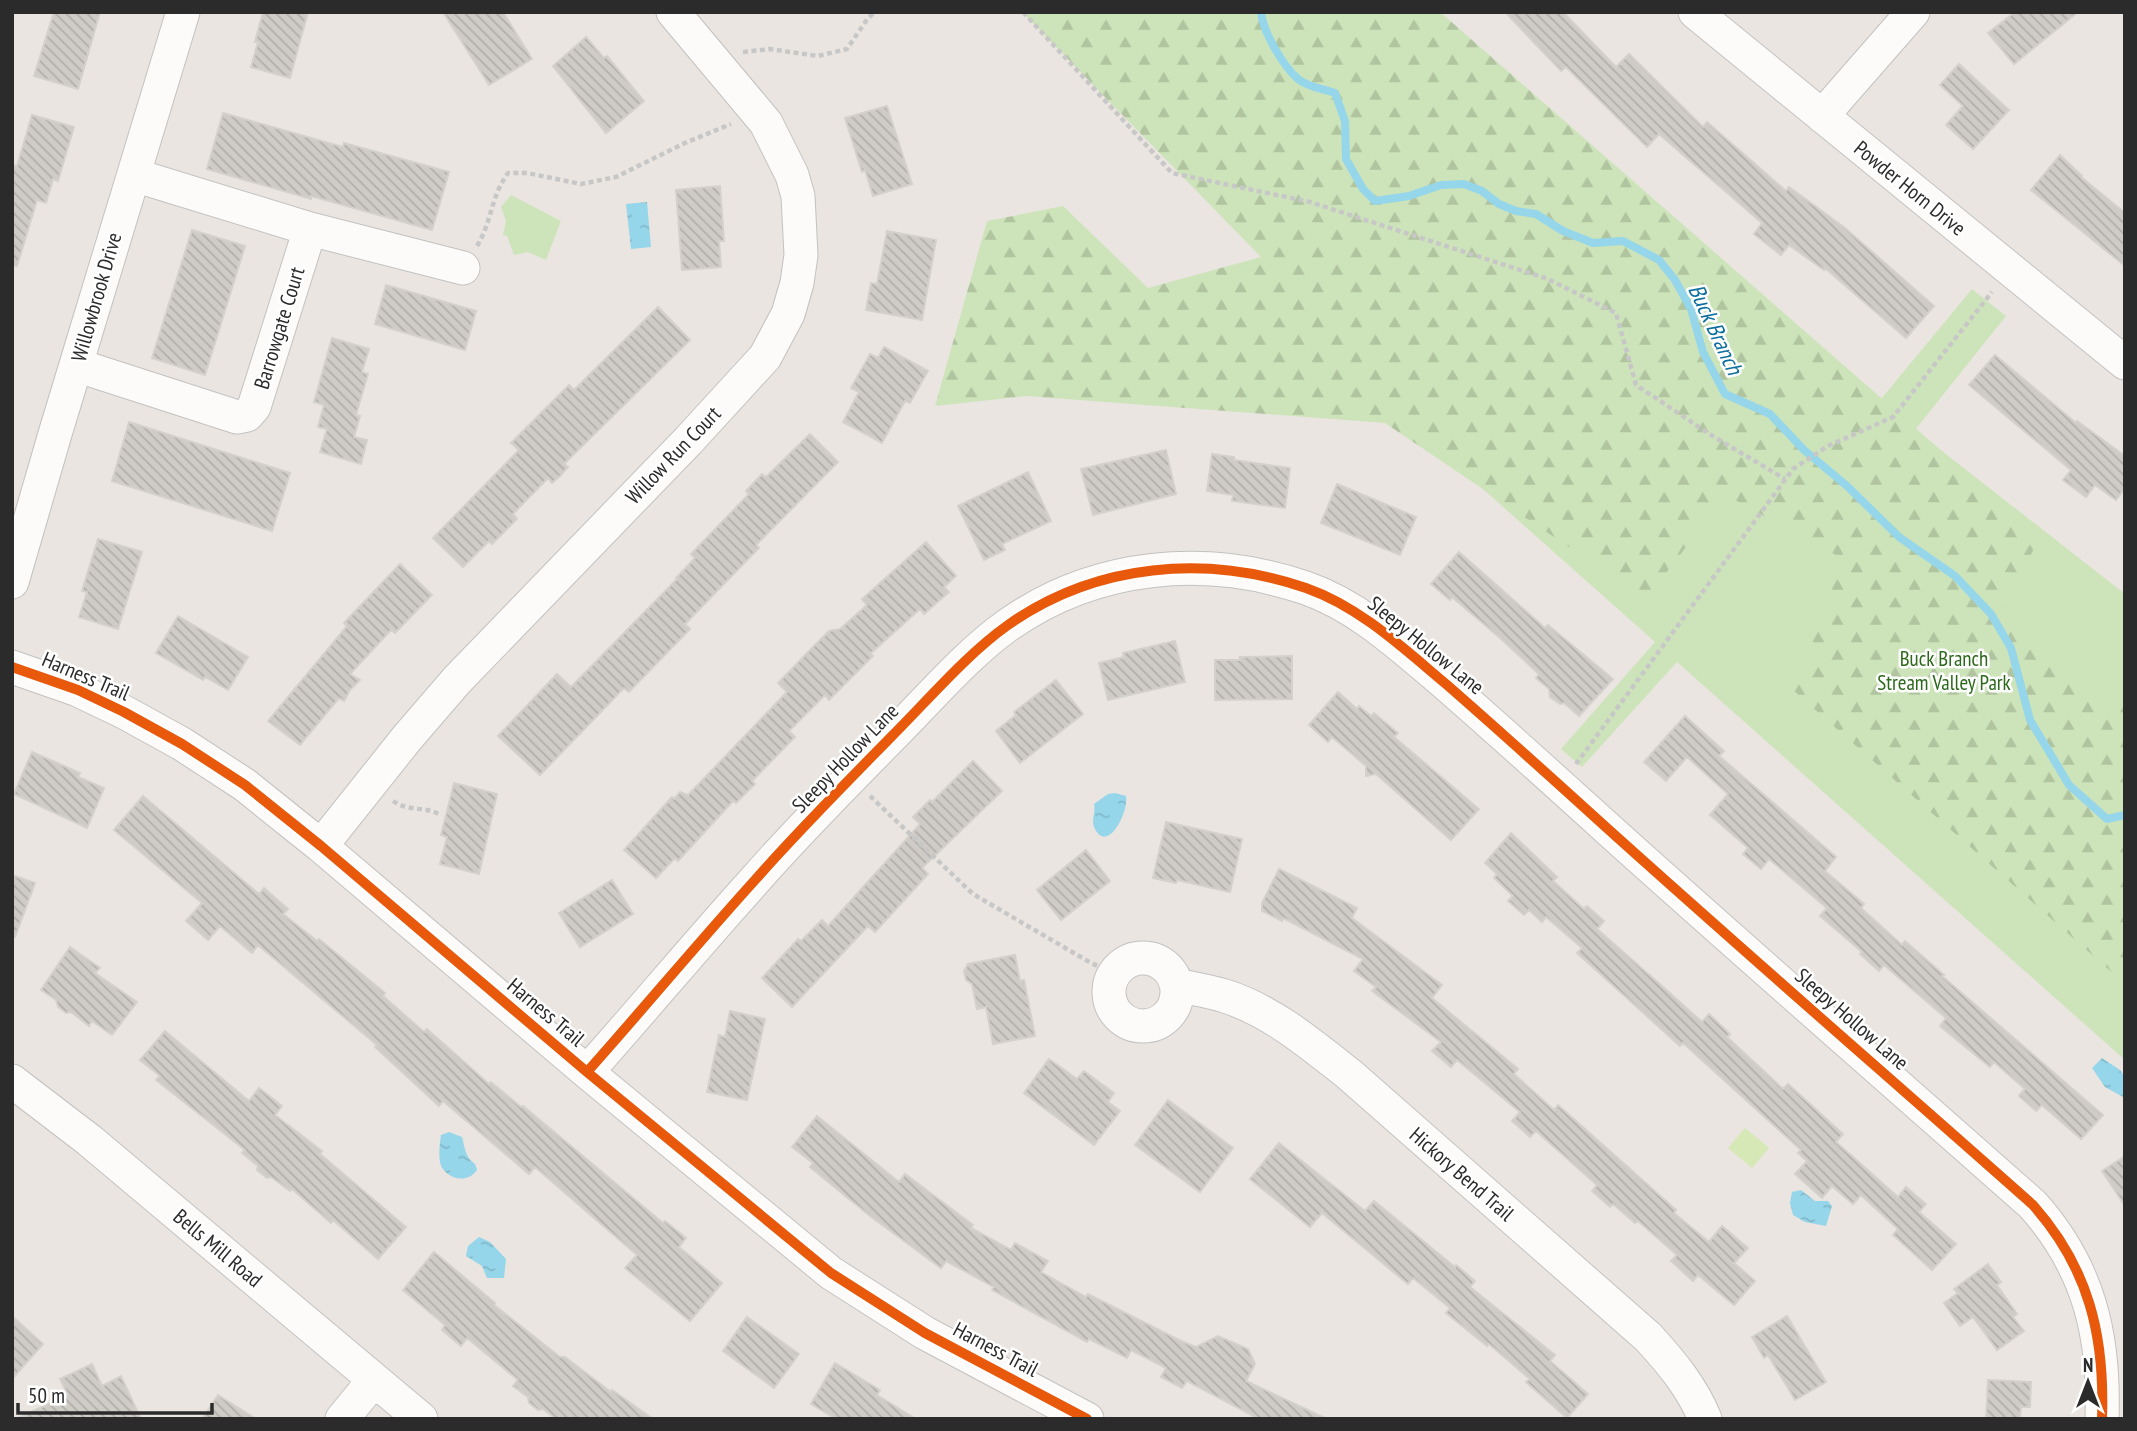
<svg xmlns="http://www.w3.org/2000/svg" width="2137" height="1431" viewBox="0 0 2137 1431" font-family="'PT Sans Narrow',sans-serif">
	<style>
		.grass { fill: #cde4ba }
		.forest { fill: url(#forest-firs) }
		.pitch { fill: #d7e8b7 }
		.water { fill: url(#water-ripples) }
		.lines { fill: none; stroke-linecap: round; stroke-linejoin: round }
		.stream { stroke: #95d6ea; stroke-width: 8 }
		.building { fill: url(#building-back-hatch); stroke: #d4d1cd; stroke-width: 2 }
		.minor-casing { stroke: #c3c2c1; stroke-width: 35 }
		.path { stroke: #c8c7c7; stroke-width: 4.5; stroke-dasharray: 5 3.5; stroke-linecap: butt }
		.minor { stroke: #fcfbfa; stroke-width: 33 }
		.cycleway-casing { stroke: #fff; stroke-width: 15 }
		.cycleway { stroke: #e8590c; stroke-width: 10 }
		.labels { text-anchor: middle; dominant-baseline: central; stroke-width: 5; stroke-linejoin: round; paint-order: stroke }
		.street-label { font-size: 21px; fill: #2b2b2b; stroke: #fff }
		.park-label { font-size: 21px; fill: #2c691a; stroke: #fff }
		.water-label { font-size: 23px; font-style: italic; fill: #0d6f9d; stroke: #fff }
	</style>
	<defs>
		<pattern id="forest-firs" width="22" height="20" patternUnits="userSpaceOnUse" patternTransform="scale(1.75)"><rect width="22" height="20" fill="#cde4ba"/><path d="M5 1l3.5 6h-7zM16 11l3.5 6h-7z" fill="#b0c4a0"/></pattern>
		<pattern id="water-ripples" width="26" height="14" patternUnits="userSpaceOnUse" patternTransform="scale(1.75)"><rect width="26" height="14" fill="#95d6ea"/><path d="M2 4q2-2 4 0t4 0M15 11q2-2 4 0t4 0" fill="none" stroke="#81b8c9"/></pattern>
		<pattern id="building-back-hatch" width="6" height="6" patternUnits="userSpaceOnUse" patternTransform="scale(1.75)"><rect width="6" height="6" fill="#cfcbc7"/><path d="M-1 5l2 2M0 0l6 6M5-1l2 2" fill="none" stroke="#b2aeab"/></pattern>
	</defs>
	<rect width="100%" height="100%" fill="#eae5e0"/>
	<path class="grass" d="M 511,195 L 561,221 L 546,260 L 528,252 L 514,255 L 507,236 L 503,235 L 506,221 L 501,207 Z
		M 1972,289 L 2006,316 L 1915,430 L 2125,594 L 2125,1060 L 1677,662 L 1582,767 L 1561,749 L 1655,642 L 1338,360 L 1881,399 Z"/>
	<path class="forest" d="M 1022,12 L 1440,12 L 2040,537 L 2004,606 L 2104,718 L 2125,691 L 2125,984 L 1794,691 L 1843,559 L 1726,495 L 1646,599 L 1385,423 L 1026,396 L 935,406 L 987,221 L 1063,206 L 1148,288 L 1261,257 Z"/>
	<path class="pitch" d="M 1745,1128 L 1769,1148 L 1752,1168 L 1728,1148 Z"/>
	<path class="water" d="M 647,202 L 651,247 L 631,249 L 626,204 Z
		M 1115,793 L 1126,796 C 1129,812 1107,856 1094,827 C 1091,819 1096,813 1094,804 L 1108,794 Z
		M 2102,1058 L 2120,1070 L 2125,1077 L 2123,1097 L 2105,1087 L 2092,1068 Z
		M 449,1132 L 462,1137 C 465,1148 465,1157 475,1164 L 477,1170 C 469,1182 452,1181 443,1169 C 437,1162 440,1143 441,1135 Z
		M 1801,1190 L 1815,1201 L 1828,1201 L 1832,1206 L 1826,1226 L 1805,1222 L 1793,1215 L 1790,1203 L 1792,1192 Z
		M 479,1237 L 490,1242 L 506,1259 L 504,1278 L 487,1278 L 482,1266 L 466,1256 L 468,1246 Z"/>
	<g class="lines">
		<path class="stream" d="M 1261,12 C 1263,32 1283,66 1298,79 C 1307,87 1324,89 1335,93 L 1345,121 L 1346,159 L 1363,189 L 1375,201 L 1409,196 L 1441,185 L 1464,184 L 1482,191 L 1499,204 L 1516,211 L 1536,214 L 1563,231 L 1593,243 L 1623,241 L 1659,260 L 1675,280 L 1691,309 L 1703,352 L 1725,394 L 1770,414 L 1804,450 L 1847,486 L 1899,537 L 1955,576 L 1991,614 L 2011,648 L 2030,720 L 2069,785 L 2107,819 L 2125,815"/>
	</g>
	<path class="building" d="M 54,12 L 100,12 L 78,89 L 34,76 Z
		M 263,12 L 308,12 L 290,78 L 251,67 L 258,42 L 255,42 Z
		M 443,12 L 503,12 L 532,59 L 489,85 Z
		M 1505,12 L 1563,12 L 1616,67 L 1629,54 L 1703,127 L 1707,122 L 1786,191 L 1789,187 L 1845,228 L 1934,306 L 1906,338 L 1826,269 L 1824,270 L 1789,245 L 1781,255 L 1754,234 L 1762,223 L 1659,134 L 1647,147 L 1566,67 L 1561,71 Z
		M 2015,12 L 2078,12 L 2014,64 L 1988,33 Z
		M 586,37 L 604,58 L 607,56 L 644,101 L 606,133 L 553,66 Z
		M 1959,64 L 2009,110 L 1973,149 L 1946,125 L 1963,106 L 1940,85 Z
		M 887,106 L 912,184 L 873,196 L 865,170 L 862,172 L 845,118 Z
		M 223,113 L 343,147 L 344,143 L 449,172 L 432,230 L 311,196 L 311,199 L 207,169 Z
		M 32,115 L 74,127 L 58,181 L 53,179 L 46,203 L 37,200 L 17,266 L 12,265 L 12,165 L 17,166 Z
		M 2060,155 L 2082,176 L 2081,177 L 2125,213 L 2125,266 L 2031,190 Z
		M 720,186 L 724,241 L 719,241 L 721,267 L 682,270 L 676,190 Z
		M 192,230 L 245,246 L 205,375 L 152,358 Z
		M 887,231 L 936,240 L 922,320 L 866,310 L 871,283 L 877,284 Z
		M 386,285 L 476,311 L 465,350 L 375,324 Z
		M 658,307 L 690,340 L 564,464 L 568,467 L 560,476 L 552,483 L 548,478 L 513,514 L 517,519 L 492,544 L 489,541 L 463,567 L 433,538 L 519,450 L 511,443 L 569,385 L 574,390 Z
		M 332,338 L 369,349 L 362,372 L 368,374 L 356,415 L 360,416 L 354,437 L 367,440 L 361,464 L 320,452 L 327,429 L 318,427 L 324,405 L 314,402 Z
		M 884,347 L 928,371 L 910,403 L 905,401 L 882,443 L 843,422 L 859,392 L 851,388 L 870,354 L 878,358 Z
		M 1995,355 L 2076,423 L 2077,421 L 2125,456 L 2125,488 L 2116,500 L 2095,485 L 2086,497 L 2063,480 L 2071,470 L 1969,385 Z
		M 129,422 L 290,473 L 272,531 L 112,481 Z
		M 810,434 L 838,462 L 756,545 L 759,548 L 685,624 L 690,629 L 629,692 L 624,688 L 540,775 L 498,736 L 557,674 L 571,687 L 677,579 L 676,578 L 695,558 L 691,554 L 749,494 L 746,491 L 762,474 L 766,477 Z
		M 1166,450 L 1176,494 L 1093,515 L 1081,469 Z
		M 1212,454 L 1234,457 L 1234,460 L 1290,468 L 1285,508 L 1232,501 L 1233,495 L 1207,491 Z
		M 1028,472 L 1051,521 L 1002,544 L 1005,550 L 984,560 L 958,506 Z
		M 1337,484 L 1416,517 L 1400,555 L 1321,523 Z
		M 98,539 L 142,552 L 118,629 L 79,617 L 87,592 L 82,591 Z
		M 926,542 L 956,576 L 944,587 L 949,592 L 924,614 L 920,609 L 870,654 L 873,656 L 829,700 L 825,695 L 789,731 L 795,737 L 752,781 L 755,784 L 736,803 L 733,801 L 678,861 L 675,858 L 656,878 L 624,850 L 672,797 L 674,799 L 680,792 L 688,795 L 787,692 L 778,683 L 813,647 L 829,631 L 840,629 L 867,605 L 862,599 Z
		M 1459,552 L 1545,628 L 1548,625 L 1613,679 L 1579,716 L 1564,703 L 1560,704 L 1550,697 L 1549,689 L 1536,678 L 1539,674 L 1500,638 L 1452,597 L 1450,600 L 1431,584 Z
		M 400,564 L 432,595 L 395,633 L 391,630 L 350,674 L 360,680 L 350,690 L 344,701 L 339,698 L 300,745 L 268,721 L 347,626 L 344,623 Z
		M 178,616 L 248,657 L 228,690 L 205,677 L 203,680 L 156,653 Z
		M 1175,641 L 1185,682 L 1108,700 L 1099,663 L 1124,657 L 1123,653 Z
		M 1292,656 L 1292,699 L 1215,700 L 1215,660 L 1240,660 L 1240,657 Z
		M 1056,680 L 1083,714 L 1020,763 L 996,731 L 1016,715 L 1014,712 Z
		M 1338,692 L 1357,709 L 1359,706 L 1371,716 L 1374,713 L 1398,733 L 1394,737 L 1479,809 L 1451,840 L 1376,774 L 1366,776 L 1366,766 L 1332,737 L 1328,742 L 1309,725 Z
		M 1685,716 L 1724,751 L 1719,756 L 1836,857 L 1825,871 L 1864,904 L 1861,908 L 1902,945 L 1905,941 L 1944,975 L 1942,976 L 2103,1115 L 2081,1139 L 2042,1105 L 2036,1111 L 2019,1096 L 2025,1089 L 1994,1062 L 1990,1067 L 1940,1026 L 1946,1018 L 1884,965 L 1879,971 L 1860,954 L 1862,952 L 1820,916 L 1827,908 L 1769,859 L 1761,869 L 1743,854 L 1748,848 L 1710,815 L 1728,794 L 1687,757 L 1666,781 L 1644,762 Z
		M 32,752 L 80,773 L 78,777 L 104,788 L 87,828 L 14,794 Z
		M 973,761 L 1002,791 L 922,868 L 928,874 L 875,932 L 868,926 L 792,1007 L 762,978 L 798,939 L 801,941 L 822,920 L 828,926 L 920,824 L 913,817 L 930,800 L 932,802 Z
		M 454,783 L 497,794 L 479,874 L 440,864 L 447,837 L 441,835 Z
		M 143,796 L 259,894 L 264,888 L 288,909 L 283,914 L 317,941 L 319,939 L 385,993 L 383,996 L 424,1032 L 427,1029 L 489,1084 L 491,1082 L 521,1107 L 523,1106 L 663,1223 L 665,1221 L 686,1238 L 679,1247 L 722,1283 L 690,1321 L 625,1268 L 637,1255 L 535,1167 L 529,1174 L 443,1101 L 439,1106 L 375,1047 L 377,1045 L 258,945 L 252,953 L 220,926 L 208,940 L 186,921 L 202,903 L 114,830 Z
		M 1166,822 L 1242,839 L 1230,892 L 1177,880 L 1176,883 L 1153,878 Z
		M 1511,833 L 1557,877 L 1553,881 L 1584,909 L 1587,906 L 1604,921 L 1597,929 L 1662,986 L 1702,1022 L 1709,1014 L 1730,1034 L 1727,1037 L 1783,1089 L 1788,1084 L 1843,1134 L 1836,1142 L 1898,1197 L 1906,1187 L 1926,1204 L 1919,1212 L 1956,1244 L 1932,1270 L 1893,1235 L 1898,1229 L 1861,1195 L 1853,1204 L 1832,1186 L 1822,1198 L 1795,1174 L 1807,1161 L 1798,1153 L 1801,1150 L 1704,1062 L 1683,1043 L 1680,1046 L 1577,953 L 1582,948 L 1546,917 L 1542,922 L 1529,910 L 1524,915 L 1508,901 L 1513,896 L 1494,878 L 1497,874 L 1485,863 Z
		M 1086,850 L 1110,881 L 1061,920 L 1037,890 Z
		M 1279,869 L 1357,908 L 1352,918 L 1442,985 L 1432,998 L 1518,1069 L 1514,1074 L 1554,1110 L 1558,1105 L 1676,1210 L 1674,1213 L 1709,1242 L 1722,1226 L 1748,1248 L 1734,1263 L 1755,1281 L 1734,1305 L 1698,1275 L 1693,1281 L 1671,1261 L 1677,1255 L 1638,1221 L 1635,1223 L 1613,1204 L 1610,1207 L 1592,1191 L 1597,1185 L 1536,1131 L 1530,1137 L 1512,1121 L 1520,1112 L 1457,1060 L 1451,1067 L 1432,1051 L 1441,1042 L 1372,991 L 1376,987 L 1354,971 L 1363,959 L 1283,918 L 1282,921 L 1262,911 L 1262,903 Z
		M 12,875 L 35,883 L 15,937 L 12,937 Z
		M 612,880 L 633,914 L 580,947 L 559,913 Z
		M 70,947 L 100,968 L 95,973 L 137,1002 L 112,1035 L 92,1021 L 89,1026 L 71,1012 L 66,1013 L 58,1007 L 56,1000 L 41,990 Z
		M 1015,955 L 1020,981 L 1024,980 L 1035,1036 L 993,1044 L 986,1007 L 977,1009 L 972,984 L 966,980 L 964,971 L 968,964 Z
		M 730,1011 L 765,1019 L 747,1100 L 707,1092 L 719,1035 L 725,1037 Z
		M 165,1031 L 249,1101 L 259,1088 L 282,1106 L 275,1115 L 322,1151 L 320,1154 L 406,1227 L 378,1259 L 333,1220 L 331,1223 L 292,1189 L 290,1191 L 271,1177 L 267,1178 L 257,1170 L 258,1166 L 242,1153 L 245,1150 L 156,1080 L 160,1076 L 140,1060 Z
		M 1049,1059 L 1077,1079 L 1084,1071 L 1114,1093 L 1108,1102 L 1120,1111 L 1094,1145 L 1024,1093 Z
		M 1168,1100 L 1233,1148 L 1200,1192 L 1135,1145 Z
		M 817,1116 L 899,1182 L 905,1174 L 973,1225 L 971,1228 L 1011,1250 L 1015,1243 L 1048,1261 L 1041,1272 L 1086,1297 L 1088,1294 L 1181,1341 L 1196,1347 L 1218,1336 L 1248,1349 L 1255,1364 L 1246,1381 L 1327,1419 L 1259,1419 L 1187,1381 L 1182,1388 L 1161,1377 L 1166,1368 L 1131,1350 L 1127,1358 L 1089,1339 L 1087,1342 L 992,1290 L 994,1287 L 946,1261 L 941,1268 L 870,1216 L 810,1167 L 813,1163 L 792,1147 Z
		M 1279,1143 L 1365,1211 L 1374,1201 L 1455,1267 L 1456,1265 L 1475,1281 L 1470,1287 L 1555,1355 L 1550,1361 L 1588,1394 L 1567,1418 L 1526,1382 L 1530,1379 L 1489,1344 L 1487,1346 L 1446,1313 L 1450,1308 L 1413,1278 L 1408,1284 L 1322,1213 L 1310,1227 L 1250,1179 Z
		M 2125,1156 L 2125,1206 L 2102,1171 Z
		M 434,1252 L 495,1303 L 494,1305 L 560,1357 L 565,1357 L 611,1392 L 612,1390 L 653,1419 L 556,1419 L 543,1409 L 538,1410 L 529,1403 L 528,1397 L 513,1386 L 518,1380 L 467,1338 L 461,1346 L 442,1330 L 445,1325 L 403,1290 Z
		M 1988,1264 L 2001,1282 L 1997,1285 L 2017,1314 L 2013,1317 L 2024,1331 L 1997,1350 L 1973,1317 L 1960,1326 L 1944,1303 L 1958,1293 L 1954,1289 Z
		M 12,1316 L 43,1344 L 12,1379 Z
		M 1787,1316 L 1826,1382 L 1795,1400 L 1768,1355 L 1764,1358 L 1752,1337 Z
		M 747,1317 L 799,1354 L 774,1388 L 723,1351 Z
		M 835,1363 L 880,1390 L 877,1395 L 916,1419 L 836,1419 L 811,1404 Z
		M 92,1364 L 102,1386 L 121,1376 L 141,1419 L 16,1419 L 68,1395 L 60,1379 Z
		M 1988,1380 L 2031,1382 L 2030,1407 L 2021,1407 L 2020,1419 L 1986,1419 Z
		M 218,1395 L 256,1419 L 202,1419 Z"/>
	<g class="lines">
		<g class="minor-casing">
			<path id="minor" d="M 1695,12 L 2125,363
				M 1822,116 L 1913,12
				M 134,175 L 310,229
				M 76,365 L 237,417 L 247,415 L 254,407 L 310,229 L 463,268
				M 12,582 L 55,434 L 183,12
				M 12,667 L 78,690 L 124,712 L 182,744 L 245,785 L 321,846 L 587,1072 L 831,1273 L 925,1333 L 1087,1419
				M 321,846 L 407,738 L 457,680 L 688,441 L 765,357 L 788,314 L 797,283 L 801,255 L 798,196 L 792,175 L 766,123 L 673,12
				M1109 992a34 34 0 1 1 68 0a34 34 0 1 1-68 0Z
				M 1177,985 C 1193,989 1210,991 1225,996 C 1272,1011 1312,1045 1350,1075 L 1648,1337 C 1671,1362 1692,1387 1705,1419
				M 587,1072 C 644,1008 698,943 755,880 C 799,830 846,783 892,736 C 928,700 967,654 1008,625 C 1096,563 1206,554 1306,588 C 1360,607 1403,648 1446,684 C 1501,732 1554,780 1608,829 C 1749,956 1892,1080 2033,1205 C 2089,1268 2105,1336 2102,1419
				M 12,1081 L 89,1140 L 421,1419
				M 342,1419 L 374,1380"/>
		</g>
		<path class="path" d="M 1023,12 L 1172,173 L 1310,202 L 1548,279 L 1616,313 L 1636,385 L 1711,435 L 1785,479
			M 743,52 L 770,49 L 818,56 L 847,49 L 868,18 L 875,12
			M 477,246 C 492,222 490,198 508,173 L 527,173 L 581,184 L 616,177 L 685,143 L 731,124
			M 1576,764 L 1793,469 L 1828,446 L 1893,417 L 1992,292
			M 870,796 L 973,894 L 1091,963 L 1114,973
			M 393,801 C 409,812 423,806 439,814"/>
		<use href="#minor" class="minor"/>
		<g class="cycleway-casing">
			<path id="cycleway" d="M 12,667 L 78,690 L 124,712 L 182,744 L 245,785 L 321,846 L 587,1072 L 831,1273 L 925,1333 L 1087,1419
				M 587,1072 C 644,1008 698,943 755,880 C 799,830 846,783 892,736 C 928,700 967,654 1008,625 C 1096,563 1206,554 1306,588 C 1360,607 1403,648 1446,684 C 1501,732 1554,780 1608,829 C 1749,956 1892,1080 2033,1205 C 2089,1268 2105,1336 2102,1419"/>
		</g>
		<use href="#cycleway" class="cycleway"/>
	</g>
	<g class="labels">
		<g class="street-label">
			<text transform="translate(1910 188) rotate(39)">Powder Horn Drive</text>
			<text transform="translate(96 297) rotate(-74)">Willowbrook Drive</text>
			<text transform="translate(279 328) rotate(-73)">Barrowgate Court</text>
			<text transform="translate(673 455) rotate(-46)">Willow Run Court</text>
			<text transform="translate(1426 645) rotate(39)">Sleepy Hollow Lane</text>
			<text transform="translate(86 676) rotate(23)">Harness Trail</text>
			<text transform="translate(845 758) rotate(-46)">Sleepy Hollow Lane</text>
			<text transform="translate(546 1012) rotate(40)">Harness Trail</text>
			<text transform="translate(1852 1019) rotate(41)">Sleepy Hollow Lane</text>
			<text transform="translate(1462 1174) rotate(41)">Hickory Bend Trail</text>
			<text transform="translate(218 1248) rotate(40)">Bells Mill Road</text>
			<text transform="translate(996 1349) rotate(28)">Harness Trail</text>
		</g>
		<g class="park-label">
			<text x="1944" y="658">Buck Branch<tspan x="1944" dy="24">Stream Valley Park</tspan></text>
		</g>
		<g class="water-label">
			<text transform="translate(1716 329) rotate(65)">Buck Branch</text>
		</g>
	</g>
	<rect width="2137" height="1431" fill="none" stroke="#2b2b2b" stroke-width="28"/>
	<g transform="translate(2088 1382)" stroke="#ffffff" stroke-width="5" paint-order="stroke">
	<path d="M0-5L12 26L0 18L-12 26Z" fill="#2b2b2b"/>
	<text y="-10" font-size="19" font-weight="bold" text-anchor="middle" fill="#2b2b2b">N</text>
	</g>
	<path d="M18 1403v10h194v-10" fill="none" stroke="#2b2b2b" stroke-width="3.5"/>
	<text x="28" y="1403" font-size="21" fill="#2b2b2b" stroke="#ffffff" stroke-width="5" paint-order="stroke">50 m</text>
</svg>
